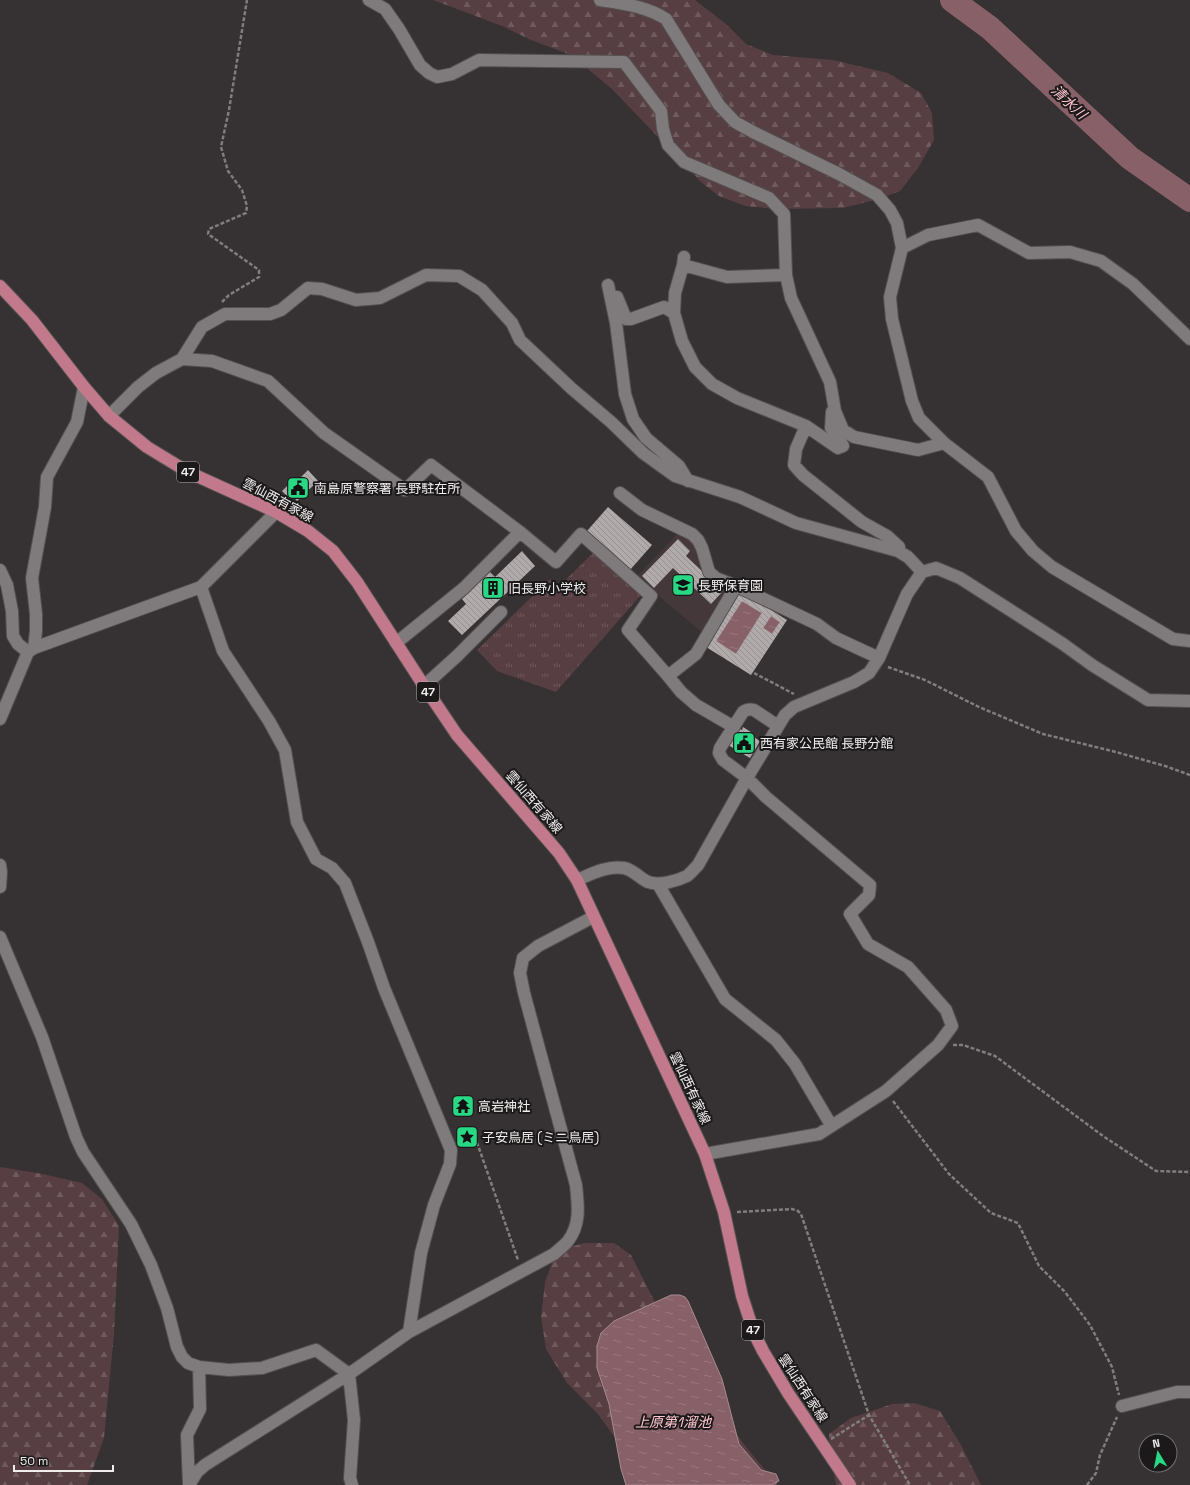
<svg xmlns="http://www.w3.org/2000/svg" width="1190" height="1485" viewBox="0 0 1190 1485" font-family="'Space Grotesk','Noto Sans JP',sans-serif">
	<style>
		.built { fill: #44383a }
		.forest { fill: url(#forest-firs) }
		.park { fill: url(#park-tufts) }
		.water { fill: url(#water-ripples); stroke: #a78a90 }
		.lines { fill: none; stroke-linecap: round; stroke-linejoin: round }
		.river { stroke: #886068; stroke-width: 24 }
		.building { fill: url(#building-back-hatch); fill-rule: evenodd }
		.minor-casing { stroke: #545051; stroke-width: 14 }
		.major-casing { stroke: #545051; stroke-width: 14 }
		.path { stroke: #817d7d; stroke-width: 2.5; stroke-dasharray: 4 2; stroke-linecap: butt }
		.minor { stroke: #7f7a7b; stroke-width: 12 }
		.major { stroke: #c2798b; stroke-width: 12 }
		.labels { text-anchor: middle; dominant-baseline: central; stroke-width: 4; stroke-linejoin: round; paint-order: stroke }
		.shield { fill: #1c191a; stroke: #b0adae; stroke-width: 1 }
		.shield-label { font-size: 12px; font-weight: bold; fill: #f0eded }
		.poi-label { font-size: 13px; fill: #f0eded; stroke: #1c191a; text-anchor: start }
		.street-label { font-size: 13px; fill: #f0eded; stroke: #1c191a }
		.water-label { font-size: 14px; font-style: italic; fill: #fec5d0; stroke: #1c191a }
	</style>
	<defs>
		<pattern id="forest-firs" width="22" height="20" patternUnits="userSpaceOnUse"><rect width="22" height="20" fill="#563e43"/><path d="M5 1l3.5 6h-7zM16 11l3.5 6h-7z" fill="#6f5a5e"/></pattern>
		<pattern id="park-tufts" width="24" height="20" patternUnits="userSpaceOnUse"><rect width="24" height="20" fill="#563e43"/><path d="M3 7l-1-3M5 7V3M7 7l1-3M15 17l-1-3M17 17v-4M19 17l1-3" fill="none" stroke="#6f5a5e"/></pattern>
		<pattern id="water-ripples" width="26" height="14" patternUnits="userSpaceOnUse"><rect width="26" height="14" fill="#886068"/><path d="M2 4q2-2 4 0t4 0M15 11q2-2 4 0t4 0" fill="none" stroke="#99777e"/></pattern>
		<pattern id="building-back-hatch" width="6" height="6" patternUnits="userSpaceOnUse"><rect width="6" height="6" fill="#b0aaab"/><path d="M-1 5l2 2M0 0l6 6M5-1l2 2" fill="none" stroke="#969192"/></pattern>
	</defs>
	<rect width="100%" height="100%" fill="#363132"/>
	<path class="built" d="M 677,534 L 689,538 L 697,549 L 704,570 L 729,593 L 704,634 L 636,577 Z"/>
	<path class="forest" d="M 433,0 L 695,0 L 726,24 L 746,44 L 773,55 L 833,60 L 888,73 L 921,93 L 932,113 L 934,140 L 918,168 L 900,191 L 879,199 L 843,208 L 776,209 L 745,206 L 719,196 L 702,183 L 612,89 L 571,55 L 531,40 L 502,26 Z
		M 0,1167 L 43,1174 L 82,1183 L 102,1199 L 119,1226 L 114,1334 L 104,1438 L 87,1485 L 0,1485 Z
		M 584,1243 L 614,1243 L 631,1255 L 693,1377 L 750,1452 L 778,1485 L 650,1485 L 597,1413 L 567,1383 L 546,1349 L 541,1317 L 545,1282 L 554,1258 L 567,1248 Z
		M 914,1403 L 940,1411 L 961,1445 L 981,1485 L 836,1485 L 829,1449 L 829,1434 L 851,1418 L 892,1404 Z"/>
	<path class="park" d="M 593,553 L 641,595 L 556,692 L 497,671 L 477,650 L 550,579 L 558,587 Z"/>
	<path class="water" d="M 742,601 L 762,613 L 736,654 L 716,641 Z
		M 771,616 L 780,622 L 772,634 L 763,628 Z
		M 671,1295 L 680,1295 L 685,1297 L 688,1301 L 722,1379 L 739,1444 L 761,1470 L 776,1474 L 779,1481 L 772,1485 L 626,1485 L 621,1469 L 609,1404 L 597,1368 L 597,1346 L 601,1333 L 614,1321 Z"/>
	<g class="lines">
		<path class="river" d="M 952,0 L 990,28 L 1130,158 L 1190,200"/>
	</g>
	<path class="building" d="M 308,470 L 318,481 L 297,501 L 292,495 L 289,498 L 282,491 L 292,481 L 296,485 L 302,479 L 301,477 Z
		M 608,507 L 652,545 L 630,570 L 587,531 Z
		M 678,539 L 690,551 L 686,556 L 723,591 L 711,604 L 673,568 L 654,588 L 642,576 Z
		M 522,551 L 535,566 L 462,635 L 448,621 L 466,604 L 462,599 L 490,572 L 495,577 Z
		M 741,591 L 787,620 L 751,675 L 706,647 ZM 742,601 L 762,613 L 736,654 L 716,641 ZM 771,616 L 780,622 L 772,634 L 763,628 Z
		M 743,727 L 751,732 L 749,734 L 760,741 L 750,758 L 728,745 L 738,728 L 742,730 Z
		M 467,1098 L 471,1110 L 459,1114 L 455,1103 Z"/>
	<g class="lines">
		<g class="minor-casing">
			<path id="minor" d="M 369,0 L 385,9 L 399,29 L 420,65 L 429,73 L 437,77 L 452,74 L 479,60 L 624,62 L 661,111 L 663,129 L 668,145 L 684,162 L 769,198 L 784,214 L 786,275 L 791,298 L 830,382 L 835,411 L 843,430 L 854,437 L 918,450 L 944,443
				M 600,0 C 623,4 646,6 666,19 L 719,105 L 735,122 L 753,132 L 839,174 L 877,195 L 890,210 L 897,223 L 902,248 L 890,297 L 892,319 L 912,401 L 919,418 L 944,443 L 988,477 L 1016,531 L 1033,551 L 1052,567 L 1173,639 L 1190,641
				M 902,248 L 928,235 L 978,225 L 1029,253 L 1070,252 L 1101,261 L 1133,284 L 1190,339
				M 684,257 L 683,265 L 675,293 L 674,313 L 682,341 L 695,367 L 712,384 L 737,398 L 806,426 L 838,448 L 843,446 L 840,440 L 831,428 L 832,412 L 835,411
				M 683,265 L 727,277 L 786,275
				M 608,285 L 616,323 L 625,394 L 633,419 L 646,438 L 679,466 L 688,481
				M 614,297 L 617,297 L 626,319 L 631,319 L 664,307 L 674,313
				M 182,359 L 212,361 L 268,381 L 324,433 L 405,490 L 431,465 L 520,532 L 556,562 L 581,534 L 651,596 L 628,630 L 668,676 L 696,654 L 736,586
				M 109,416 L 138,387 L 156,373 L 182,359 L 202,327 L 225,314 L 270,314 L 281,310 L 308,288 L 322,289 L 356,300 L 380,298 L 426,275 L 459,276 L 482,290 L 512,323 L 520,340 L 571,388 L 611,422 L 643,453 L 675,476 L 740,497 L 796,523 L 898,551 L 908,557 L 922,572
				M 806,426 L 796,449 L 794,465 L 803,475 L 862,522 L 887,536 L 899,547 L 898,551
				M 620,493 L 642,510 L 692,534 L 698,540 L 702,548 L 709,572 L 716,578 L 736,586 L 817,624 L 836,638 L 879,658
				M 0,570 L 7,585 L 12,611 L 13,636 L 18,644 L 28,652
				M 201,587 L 223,651 L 269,721 L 285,750 L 297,822 L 316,859 L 332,868 L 345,883 L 368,942 L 384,988 L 451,1150 L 450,1164 L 434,1205 L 421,1253 L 409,1332
				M 396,643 L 464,588 L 520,532
				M 34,648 L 36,631 L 36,614 L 32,578 L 45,507 L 47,477 L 77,422 L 84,387
				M 668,676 L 681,692 L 696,705 L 734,727
				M 424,686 L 457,656 L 501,612
				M 0,719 L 28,652 L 34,648 L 201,587 L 276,512
				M 0,865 L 1,872 L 0,887
				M 577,880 C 591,874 608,865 624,868 C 634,870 639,878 648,882 C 659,886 677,881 687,876 C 691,873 695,868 698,865 L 747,778 L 785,715 L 794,707 L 854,682 L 869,673 L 879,658 L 907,594 L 922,572 L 936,568 L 960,578 L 1063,644 L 1092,665 L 1148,700 L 1190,701
				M 658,884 L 725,999 L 776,1040 L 795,1064 L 831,1125
				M 0,937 L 42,1037 L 76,1137 L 83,1152 L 131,1224 L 151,1265 L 167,1308 L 177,1347 L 182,1357 L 188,1363 L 199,1367 L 229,1370 L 262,1368 L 316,1350 L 349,1374 L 354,1420 L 350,1478 L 352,1485
				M 705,1154 L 819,1134 L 886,1091 L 938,1045 L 952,1026 L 946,1010 L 908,967 L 868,944 L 850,914 L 869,895 L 870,885 L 766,797 L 747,778 L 723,760 L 719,753 L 720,748 L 743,712 C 747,709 750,709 754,710 L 778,726
				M 1122,1406 L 1177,1392 L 1190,1392
				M 189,1485 L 197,1472 L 205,1465 L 349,1374 L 409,1332 L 554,1254 C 558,1250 564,1246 568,1241 C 581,1224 578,1205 576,1185 L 524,993 L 520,973 L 523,958 L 538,946 L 593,917
				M 189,1485 L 187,1435 L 200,1409 L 199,1367"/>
		</g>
		<g class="major-casing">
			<path id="major" d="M 0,286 L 32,320 L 84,387 L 109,416 L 147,447 L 188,472 L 276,512 L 308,531 L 333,551 L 357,582 L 424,686 L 457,735 L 559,853 L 577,880 L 705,1154 L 724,1212 L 742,1296 L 754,1333 L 763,1351 L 788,1393 L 850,1485"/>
		</g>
		<path class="path" d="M 222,302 L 229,295 L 259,277 L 259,270 L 208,234 L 209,229 L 246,213 L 247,206 L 242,190 L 228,171 L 221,147 L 229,110 L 247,0
			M 888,667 L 925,680 L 979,707 L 1043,734 L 1116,752 L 1165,766 L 1190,775
			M 754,673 L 794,694
			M 953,1045 L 963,1045 L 995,1056 L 1103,1136 L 1156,1171 L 1190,1172
			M 893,1101 L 949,1174 L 991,1213 L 1018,1223 L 1039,1266 L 1065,1292 L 1090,1325 L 1112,1367 L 1119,1395
			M 473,1131 L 518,1260
			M 737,1212 L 792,1209 L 798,1211 L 801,1214 L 869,1415 L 910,1485
			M 831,1439 L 869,1415
			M 1087,1485 L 1096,1473 L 1100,1455 L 1117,1417"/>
		<use href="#minor" class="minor"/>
		<use href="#major" class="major"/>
	</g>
	<defs>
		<g id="civic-square" transform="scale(1.15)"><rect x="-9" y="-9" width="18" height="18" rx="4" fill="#29d885" stroke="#1c191a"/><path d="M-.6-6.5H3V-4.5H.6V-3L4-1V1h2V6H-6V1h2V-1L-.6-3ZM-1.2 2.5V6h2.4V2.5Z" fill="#111"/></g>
		<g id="school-square" transform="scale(1.15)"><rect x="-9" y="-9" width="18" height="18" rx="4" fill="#29d885" stroke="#1c191a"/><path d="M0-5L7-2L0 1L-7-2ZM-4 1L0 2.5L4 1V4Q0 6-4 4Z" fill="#111"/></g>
		<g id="building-square" transform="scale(1.15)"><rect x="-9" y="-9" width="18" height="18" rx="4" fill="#29d885" stroke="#1c191a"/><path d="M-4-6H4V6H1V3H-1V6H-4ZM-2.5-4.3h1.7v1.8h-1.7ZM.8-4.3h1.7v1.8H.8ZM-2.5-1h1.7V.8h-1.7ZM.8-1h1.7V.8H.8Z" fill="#111"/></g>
		<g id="temple-square" transform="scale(1.15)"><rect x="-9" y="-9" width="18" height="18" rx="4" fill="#29d885" stroke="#1c191a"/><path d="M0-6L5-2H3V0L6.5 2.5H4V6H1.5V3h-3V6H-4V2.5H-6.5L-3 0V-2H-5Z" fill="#111"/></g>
		<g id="sight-square" transform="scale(1.15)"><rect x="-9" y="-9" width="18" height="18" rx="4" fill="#29d885" stroke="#1c191a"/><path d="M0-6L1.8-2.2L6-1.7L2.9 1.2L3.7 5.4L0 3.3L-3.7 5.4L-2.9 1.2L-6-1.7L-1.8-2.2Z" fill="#111"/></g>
	</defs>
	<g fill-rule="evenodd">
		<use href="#civic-square" x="298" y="488"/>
		<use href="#school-square" x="683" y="585"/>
		<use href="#building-square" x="493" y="588"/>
		<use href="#civic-square" x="744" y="743"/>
		<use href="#temple-square" x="463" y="1106"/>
		<use href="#sight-square" x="467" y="1137"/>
	</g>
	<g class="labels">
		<g class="shield">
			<rect x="177" y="462" width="22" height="20" rx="3"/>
			<rect x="417" y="682" width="22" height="20" rx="3"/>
			<rect x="742" y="1320" width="22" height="20" rx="3"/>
		</g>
		<g class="shield-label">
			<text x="188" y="472">47</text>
			<text x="428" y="692">47</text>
			<text x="753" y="1330">47</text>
		</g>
		<g class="poi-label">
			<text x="314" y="488">南島原警察署 長野駐在所</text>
			<text x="698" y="585">長野保育園</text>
			<text x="508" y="588">旧長野小学校</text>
			<text x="760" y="743">西有家公民館 長野分館</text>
			<text x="478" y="1106">高岩神社</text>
			<text x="482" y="1137">子安鳥居 (ミニ鳥居)</text>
		</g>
		<g class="street-label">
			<text transform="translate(278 500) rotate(28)">雲仙西有家線</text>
			<text transform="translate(534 802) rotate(49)">雲仙西有家線</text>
			<text transform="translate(690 1088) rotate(65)">雲仙西有家線</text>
			<text transform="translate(803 1388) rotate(57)">雲仙西有家線</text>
		</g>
		<g class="water-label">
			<text transform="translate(1069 102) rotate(43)">清水川</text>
			<text x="673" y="1422">上原第1溜池</text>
		</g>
	</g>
	<g transform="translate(1158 1453) rotate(350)"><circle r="19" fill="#1c191a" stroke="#716e6e"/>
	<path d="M0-3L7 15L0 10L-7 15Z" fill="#29d885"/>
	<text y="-6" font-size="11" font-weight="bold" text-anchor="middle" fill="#f0eded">N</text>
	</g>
	<path d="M14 1465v6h99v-6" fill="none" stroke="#f0eded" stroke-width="2"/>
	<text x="20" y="1465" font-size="12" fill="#f0eded" stroke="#1c191a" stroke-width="3" paint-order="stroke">50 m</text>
</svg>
